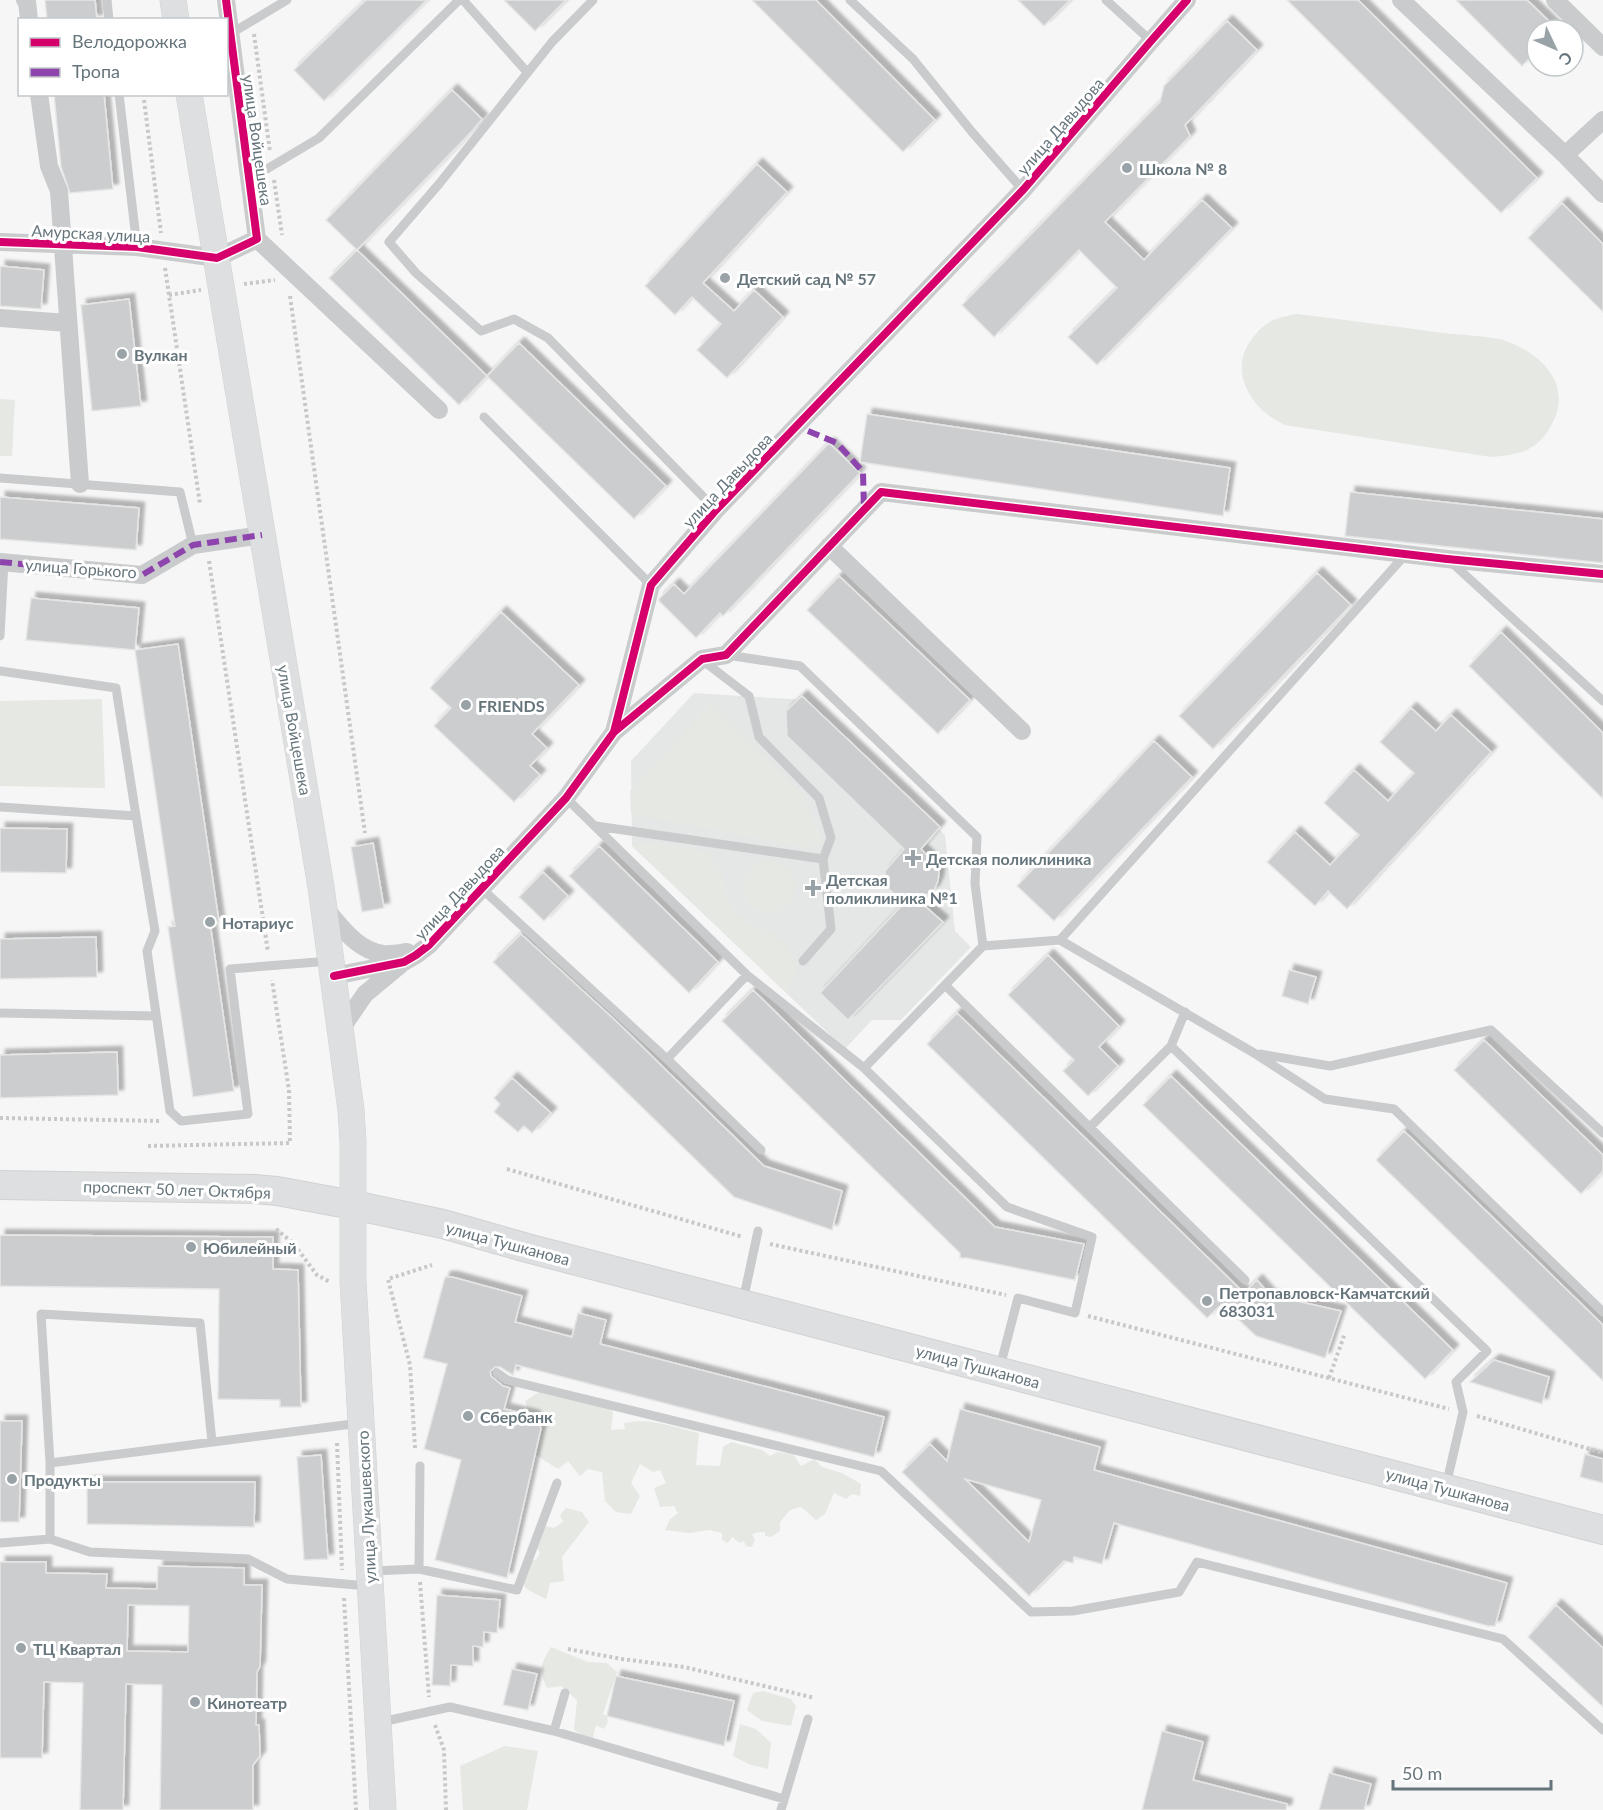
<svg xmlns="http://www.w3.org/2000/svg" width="1603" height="1810" viewBox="0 0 1603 1810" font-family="Lato,sans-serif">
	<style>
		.built { fill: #e5e7e6 }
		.green { fill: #e6e8e4 }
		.building { fill: #cccdce; stroke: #e6e6e6; stroke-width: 1.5; fill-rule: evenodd; filter: url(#shadow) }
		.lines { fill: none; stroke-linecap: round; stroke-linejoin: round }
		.secondary-casing { stroke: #d2d3d3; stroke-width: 27 }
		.primary-casing { stroke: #d1d2d3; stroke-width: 30 }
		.path { stroke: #c7c8c9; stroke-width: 4; stroke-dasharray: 3 3; stroke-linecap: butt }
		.lane { stroke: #c9cbcc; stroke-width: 9 }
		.street { stroke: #c9cbcc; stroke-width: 18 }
		.secondary { stroke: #dedfe0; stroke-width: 26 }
		.primary { stroke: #dedfe0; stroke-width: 28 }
		.quiet { stroke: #8e44ad; stroke-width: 6; stroke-dasharray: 12 6; stroke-linecap: butt }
		.cycleway-casing { stroke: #fff; stroke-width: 11 }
		.cycleway { stroke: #d6006c; stroke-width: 8 }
		.poi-dot { fill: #98a2a7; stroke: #fff; stroke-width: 2 }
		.labels { text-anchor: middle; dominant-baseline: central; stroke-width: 6; stroke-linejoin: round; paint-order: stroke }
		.street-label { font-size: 16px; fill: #66757c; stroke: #fff }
		.poi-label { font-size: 16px; font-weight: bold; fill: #66757c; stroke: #fff; text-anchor: start }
	</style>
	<defs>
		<filter id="shadow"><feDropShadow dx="5.5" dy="-5.5" stdDeviation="1.5" flood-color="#0004"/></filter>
	</defs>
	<rect width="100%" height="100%" fill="#f6f6f6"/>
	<path class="built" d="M 694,693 L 809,700 L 945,835 L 955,931 L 971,947 L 901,1020 L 872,1020 L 845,1049 L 632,846 L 631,761 Z"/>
	<path class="green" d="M 1297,314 C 1346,320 1394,326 1443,333 C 1460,335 1491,336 1506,341 C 1540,353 1571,382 1554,420 C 1539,451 1522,454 1491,457 L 1285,425 C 1249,409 1225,367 1256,334 C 1261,327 1271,320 1279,318 C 1284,316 1291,315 1297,314 Z
		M 0,399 L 15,400 L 12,456 L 0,456 Z
		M 102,699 L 105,788 L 0,786 L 0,701 Z
		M 711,704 L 803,796 L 823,842 L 808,848 L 631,814 L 630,791 Z
		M 648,842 L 709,852 L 723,877 L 727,899 L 736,914 L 753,926 L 771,932 L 787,947 L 796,966 L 794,981 L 785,991 L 632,846 Z
		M743 887a26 26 0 1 1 52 0a26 26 0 1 1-52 0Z
		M 539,1392 L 608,1408 L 613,1412 L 611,1430 L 625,1429 L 624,1423 C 650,1417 674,1427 699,1433 L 696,1465 L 720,1466 L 723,1447 L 731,1442 L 762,1450 L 770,1456 L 777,1452 L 793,1454 L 801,1466 L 814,1459 L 822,1467 L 842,1473 L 861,1484 L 860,1496 L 852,1494 L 846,1499 L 834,1493 L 825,1514 L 816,1520 L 801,1507 L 790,1510 L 780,1522 L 780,1531 L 771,1537 L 765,1536 L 765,1532 L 755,1533 L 752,1535 L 755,1539 L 752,1547 L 746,1546 L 744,1541 L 740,1543 L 732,1537 L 728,1543 L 722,1540 L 722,1533 L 710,1530 L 689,1533 L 665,1530 L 670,1519 L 678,1513 L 674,1506 L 660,1507 L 654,1488 L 666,1483 L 660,1470 L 653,1472 L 640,1464 L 631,1483 L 640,1496 L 631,1514 L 616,1512 L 605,1501 L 602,1472 L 588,1469 L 580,1476 L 568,1461 L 558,1469 L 534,1454 L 534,1416 L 529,1414 L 525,1401 Z
		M 566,1508 L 582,1512 L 589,1522 L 562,1557 L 564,1581 L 550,1583 L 546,1599 C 523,1587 519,1589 525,1561 L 536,1560 L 540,1553 L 538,1549 L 529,1548 L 546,1526 L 554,1528 L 563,1522 L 560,1515 Z
		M 551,1647 L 588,1662 L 607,1663 L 617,1672 L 603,1714 L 607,1716 L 608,1722 L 604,1729 L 596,1725 L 593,1738 L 582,1735 L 574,1730 L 577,1700 L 561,1686 L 547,1688 C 538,1669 541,1664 551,1647 Z
		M 763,1691 L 791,1699 L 796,1706 L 791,1726 L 762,1721 L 747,1710 L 753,1693 Z
		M 740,1724 L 756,1729 L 771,1743 L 768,1769 L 751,1765 L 733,1756 Z
		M 505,1746 L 538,1751 L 527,1810 L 463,1810 L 460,1766 Z"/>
	<path class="building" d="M 45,0 L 95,0 L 97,20 L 47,20 Z
		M 366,0 L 427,0 L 324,101 L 294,70 Z
		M 504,0 L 566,0 L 535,31 Z
		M 752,0 L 816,0 L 935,120 L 903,152 Z
		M 1018,0 L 1070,0 L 1044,26 Z
		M 1287,0 L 1358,0 L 1537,178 L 1501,213 Z
		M 1456,0 L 1527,0 L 1558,30 L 1537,30 L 1537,51 L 1522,66 Z
		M 1227,21 L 1257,50 L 1185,125 L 1190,136 L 1105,222 L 1144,260 L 1202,200 L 1232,228 L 1097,365 L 1068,337 L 1117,288 L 1079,250 L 994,337 L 962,305 L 1160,102 L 1164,86 Z
		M 452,90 L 482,119 L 473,130 L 357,250 L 326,220 Z
		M 54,94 L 104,94 L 113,189 L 70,193 L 61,167 Z
		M 757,164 L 787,192 L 703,283 L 734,311 L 754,290 L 783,317 L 727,378 L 697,350 L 721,324 L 692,297 L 675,315 L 645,286 Z
		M 1562,203 L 1603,244 L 1603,312 L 1528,238 Z
		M 357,250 L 487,376 L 459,405 L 329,278 Z
		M 0,266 L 44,270 L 41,309 L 0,306 Z
		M 129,299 L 141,406 L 92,411 L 81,305 Z
		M 519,343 L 666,486 L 634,519 L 487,376 Z
		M 867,414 L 1230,468 L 1223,516 L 860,462 Z
		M 829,443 L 860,473 L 723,616 L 720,613 L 696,638 L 659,601 L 659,599 L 674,584 L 684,594 Z
		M 1350,492 L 1603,519 L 1603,563 L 1345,536 Z
		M 0,497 L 139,508 L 136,550 L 0,539 Z
		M 1317,573 L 1351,605 L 1213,749 L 1179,716 Z
		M 839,576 L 970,700 L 938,734 L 807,610 Z
		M 31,598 L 139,608 L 135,650 L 26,640 Z
		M 501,612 L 579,685 L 532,734 L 547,748 L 530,766 L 540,775 L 514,802 L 434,726 L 451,708 L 430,688 Z
		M 1501,632 L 1603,733 L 1603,799 L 1469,666 Z
		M 178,644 L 219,922 L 210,923 L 234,1091 L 193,1097 L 168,927 L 175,926 L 135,650 Z
		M 802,696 L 940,827 L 921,849 L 936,864 L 939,873 L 938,881 L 934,890 L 918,900 L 943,922 L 848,1020 L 820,993 L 904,903 L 889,889 L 885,881 L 885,871 L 904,849 L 787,736 L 786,711 Z
		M 1411,708 L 1436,731 L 1451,715 L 1491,752 L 1347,909 L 1328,891 L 1315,906 L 1267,862 L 1295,832 L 1330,865 L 1359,835 L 1324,803 L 1354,770 L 1388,801 L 1414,773 L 1380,742 Z
		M 1154,741 L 1192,777 L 1054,921 L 1017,886 Z
		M 0,828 L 67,829 L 66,873 L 0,872 Z
		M 373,843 L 384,908 L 362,912 L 351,847 Z
		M 599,846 L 718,962 L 689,993 L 569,876 Z
		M 543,872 L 568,896 L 544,921 L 519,897 Z
		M 521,934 L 617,1022 L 764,1166 L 842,1191 L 832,1230 L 734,1197 L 493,962 Z
		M 96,937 L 97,977 L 0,979 L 0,939 Z
		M 1048,955 L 1119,1026 L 1099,1047 L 1118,1066 L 1088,1096 L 1063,1071 L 1074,1060 L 1008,995 Z
		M 1289,970 L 1316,977 L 1308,1004 L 1282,996 Z
		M 753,990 L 995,1227 L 1084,1244 L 1075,1280 L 967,1258 L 960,1258 L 960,1253 L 722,1021 Z
		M 957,1013 L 1244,1293 L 1257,1280 L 1270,1295 L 1341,1311 L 1325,1358 L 1256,1336 L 1222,1304 L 1207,1318 L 927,1044 Z
		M 1484,1040 L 1603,1155 L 1603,1171 L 1581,1194 L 1454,1070 Z
		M 117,1052 L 118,1095 L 0,1098 L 0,1055 Z
		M 1171,1076 L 1453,1350 L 1425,1379 L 1143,1105 Z
		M 512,1078 L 551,1113 L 532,1133 L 524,1126 L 518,1132 L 494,1112 L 500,1104 L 494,1098 Z
		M 1404,1131 L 1603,1325 L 1603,1381 L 1376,1160 Z
		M 0,1235 L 273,1237 L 273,1269 L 298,1270 L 301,1407 L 280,1407 L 280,1400 L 218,1399 L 219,1289 L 0,1286 Z
		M 445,1277 L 452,1277 L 522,1296 L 515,1322 L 572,1337 L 578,1313 L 606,1320 L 600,1344 L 884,1417 L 874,1457 L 516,1365 L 513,1375 L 500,1367 L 495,1367 L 490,1372 L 491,1376 L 503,1386 L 510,1388 L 504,1409 L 534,1416 L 541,1428 L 507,1578 L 435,1560 L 461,1460 L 424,1449 L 447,1364 L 423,1358 Z
		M 1494,1360 L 1549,1377 L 1542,1404 L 1470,1382 Z
		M 960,1409 L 1100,1447 L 1094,1470 L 1507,1583 L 1495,1626 L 1488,1626 L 1114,1523 L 1102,1564 L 1074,1557 L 1073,1563 L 1064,1561 L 1029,1596 L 902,1472 L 930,1444 L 947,1461 ZM 965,1479 L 1041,1500 L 1029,1542 Z
		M 0,1421 L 22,1421 L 19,1522 L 0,1522 Z
		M 1585,1454 L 1603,1459 L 1603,1483 L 1580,1477 Z
		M 321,1455 L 328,1559 L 304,1560 L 297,1457 Z
		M 87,1482 L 255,1482 L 254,1527 L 87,1524 Z
		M 0,1562 L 46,1562 L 46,1573 L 107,1574 L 106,1588 L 157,1589 L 158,1566 L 244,1568 L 244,1585 L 262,1585 L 260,1666 L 257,1672 L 256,1725 L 259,1725 L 260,1756 L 253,1765 L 253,1810 L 160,1810 L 162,1685 L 126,1684 L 123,1810 L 80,1810 L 83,1683 L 44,1682 L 42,1758 L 0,1758 ZM 128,1605 L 189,1606 L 188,1652 L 127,1651 Z
		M 437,1595 L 500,1600 L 497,1633 L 484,1632 L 483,1647 L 473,1646 L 473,1666 L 451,1665 L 450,1686 L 432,1685 Z
		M 1556,1605 L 1603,1648 L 1603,1707 L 1528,1637 Z
		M 512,1669 L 537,1674 L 528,1710 L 503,1705 Z
		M 616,1676 L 734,1701 L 724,1746 L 607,1716 Z
		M 1162,1731 L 1203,1742 L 1193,1780 L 1287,1804 L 1286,1810 L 1142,1810 Z
		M 1329,1773 L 1371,1784 L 1364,1810 L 1319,1810 Z"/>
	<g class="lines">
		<g class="secondary-casing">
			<path id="secondary" d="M 173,0 L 176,20
				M 189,94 L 321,887 L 351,1110 L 353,1142 L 353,1281 L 383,1810"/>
		</g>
		<g class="primary-casing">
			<path id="primary" d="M 0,1185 L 254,1189 L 277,1191 L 353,1205 L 443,1224 L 527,1248 L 742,1304 L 1603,1530"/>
		</g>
		<path class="path" d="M 254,34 L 270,152
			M 144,100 L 161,233
			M 274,180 L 282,235
			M 165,268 L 200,504
			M 244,284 L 275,280
			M 169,295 L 201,290
			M 290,296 L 365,833
			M 209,561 L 268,952
			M 0,1118 L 161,1121
			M 148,1146 L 290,1143 L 289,1090 L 272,980
			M 507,1169 L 743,1237
			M 276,1229 L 293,1243 L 317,1275 L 330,1282
			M 770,1244 L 1006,1295
			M 1088,1316 L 1449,1409
			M 1329,1378 L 1345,1333
			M 1477,1416 L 1603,1453
			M 337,1443 L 342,1570
			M 415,1448 L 410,1365 L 388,1279 L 432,1265
			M 420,1582 L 429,1697
			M 344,1598 L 356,1810
			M 568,1649 L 622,1659 L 684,1667 L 815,1698
			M 435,1725 L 444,1750 L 446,1810"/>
		<path class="lane" d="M 107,0 L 109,20
			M 463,0 L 527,72
			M 593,0 L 552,42 L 439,184 L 389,242 L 416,273 L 481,331 L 514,319 L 548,338 L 716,510
			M 850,0 L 913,59 L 972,132 L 1023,190
			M 1106,0 L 1151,41
			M 230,34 L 287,0
			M 119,94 L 137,247
			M 250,179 L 319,138 L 459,0
			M 484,417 L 651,585
			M 0,478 L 180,492 L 193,545
			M 1450,561 L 1603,701
			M 0,636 L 4,562
			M 727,655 L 800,666 L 977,837 L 975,884 L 983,946
			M 0,671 L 116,688 L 136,816 L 0,807
			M 566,798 L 747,975 L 864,1068 L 1007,1207 L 1092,1237 L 1075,1313 L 1018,1298 L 1000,1367
			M 136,816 L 155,931 L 147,951 L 170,1111 L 181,1121 L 248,1114 L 230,969 L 330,961
			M 596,826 L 823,859 L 831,838 L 819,798 L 759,737 L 749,696 L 702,660
			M 481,888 L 667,1059 L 761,1150
			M 1060,940 L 1406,554
			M 803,961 L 831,929 L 823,859
			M 945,985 L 1245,1280
			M 1185,1012 L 1171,1046 L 1487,1351 L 1456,1382 L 1463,1412 L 1446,1486
			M 0,1013 L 156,1016
			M 1260,1054 L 1330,1066 L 1491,1030 L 1603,1133
			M 667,1059 L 747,975
			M 864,1068 L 983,946 L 1060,940 L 1254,1053 L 1325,1099 L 1394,1109 L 1603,1312
			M 1090,1127 L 1171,1046
			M 743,1301 L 758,1231
			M 497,1373 L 507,1380 L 881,1471 L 1031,1612 L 1073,1611 L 1179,1592 L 1197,1562 L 1503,1639 L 1603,1730
			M 50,1463 L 41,1314 L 200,1323 L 212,1442
			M 50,1539 L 50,1463 L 360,1423
			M 0,1543 L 50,1539 L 90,1552 L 248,1559 L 287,1579 L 368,1586
			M 419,1569 L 420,1466
			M 372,1571 L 419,1569 L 517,1590 L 557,1483
			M 381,1722 L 450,1707 L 554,1731 L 784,1799
			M 554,1731 L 565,1693
			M 781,1810 L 808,1719"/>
		<path class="street" d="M 25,0 L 27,1 L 29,20
			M 1401,0 L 1565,155
			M 1555,0 L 1603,47
			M 39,94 L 49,166 L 59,191 L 80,484
			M 1603,120 L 1565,155 L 1603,194
			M 257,239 L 439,410
			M 0,242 L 137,247 L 217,258 L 257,239 L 226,0
			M 0,318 L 68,323
			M 829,546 L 1022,731
			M 0,562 L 142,575 L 193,545 L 262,535
			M 614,732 L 702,659 L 726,655 L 881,492 L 1447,559 L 1603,574
			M 324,907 C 341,926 356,950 383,954 C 391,955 400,953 407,952
			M 334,976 L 404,962 L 416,955 L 429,945 L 566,798 L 614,732 L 651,585 L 716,510 L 1023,190 L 1151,41 L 1187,0
			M 341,1029 L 365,994 L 400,965"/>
		<use href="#secondary" class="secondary"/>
		<use href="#primary" class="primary"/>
		<path class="quiet" d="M 808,431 L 837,443 L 863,472 L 864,509
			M 0,562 L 142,575 L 193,545 L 262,535"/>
		<g class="cycleway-casing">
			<path id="cycleway" d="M 0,242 L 137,247 L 217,258 L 257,239 L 226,0
				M 614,732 L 702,659 L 726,655 L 881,492 L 1447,559 L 1603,574
				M 334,976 L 404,962 L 416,955 L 429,945 L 566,798 L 614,732 L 651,585 L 716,510 L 1023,190 L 1151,41 L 1187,0"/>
		</g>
		<use href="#cycleway" class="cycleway"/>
	</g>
	<g class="poi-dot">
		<circle cx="1127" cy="168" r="6"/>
		<circle cx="725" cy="278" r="6"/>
		<circle cx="122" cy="354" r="6"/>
		<circle cx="466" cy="705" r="6"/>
		<path d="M910 849h6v6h6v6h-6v6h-6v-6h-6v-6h6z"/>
		<path d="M810 879h6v6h6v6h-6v6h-6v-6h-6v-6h6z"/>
		<circle cx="210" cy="922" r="6"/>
		<circle cx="191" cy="1247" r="6"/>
		<circle cx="1207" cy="1301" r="6"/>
		<circle cx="468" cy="1416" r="6"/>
		<circle cx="12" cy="1479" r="6"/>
		<circle cx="21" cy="1648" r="6"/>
		<circle cx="195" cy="1702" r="6"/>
	</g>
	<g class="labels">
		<g class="street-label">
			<text transform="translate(1060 126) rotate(-49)">улица Давыдова</text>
			<text transform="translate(258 140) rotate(82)">улица Войцешека</text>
			<text transform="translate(91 233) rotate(3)">Амурская улица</text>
			<text transform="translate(727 480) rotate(-47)">улица Давыдова</text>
			<text transform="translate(81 568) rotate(4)">улица Горького</text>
			<text transform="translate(295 730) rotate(80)">улица Войцешека</text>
			<text transform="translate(459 892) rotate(-47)">улица Давыдова</text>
			<text transform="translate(177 1189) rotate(2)">проспект 50 лет Октября</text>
			<text transform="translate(508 1243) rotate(15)">улица Тушканова</text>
			<text transform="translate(978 1366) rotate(15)">улица Тушканова</text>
			<text transform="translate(1448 1489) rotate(15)">улица Тушканова</text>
			<text transform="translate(366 1507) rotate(-93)">улица Лукашевского</text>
		</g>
		<g class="poi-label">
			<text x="1139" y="168">Школа № 8</text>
			<text x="737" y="278">Детский сад № 57</text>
			<text x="134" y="354">Вулкан</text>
			<text x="478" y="705">FRIENDS</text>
			<text x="926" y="858">Детская поликлиника</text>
			<text x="826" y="879">Детская<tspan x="826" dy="18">поликлиника №1</tspan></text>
			<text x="222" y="922">Нотариус</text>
			<text x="203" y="1247">Юбилейный</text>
			<text x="1219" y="1292">Петропавловск-Камчатский<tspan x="1219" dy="18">683031</tspan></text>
			<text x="480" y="1416">Сбербанк</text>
			<text x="24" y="1479">Продукты</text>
			<text x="33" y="1648">ТЦ Квартал</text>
			<text x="207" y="1702">Кинотеатр</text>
		</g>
	</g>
	<rect x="18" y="18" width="210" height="78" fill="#ffffff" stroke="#c2c8cb" stroke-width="1.5"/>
	<rect x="30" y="38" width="30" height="9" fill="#d6006c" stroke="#c2c8cb" stroke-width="1.5"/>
	<text x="72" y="48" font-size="18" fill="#66757c">Велодорожка</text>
	<rect x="30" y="68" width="30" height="9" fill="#8e44ad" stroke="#c2c8cb" stroke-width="1.5"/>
	<text x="72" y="78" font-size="18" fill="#66757c">Тропа</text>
	<g transform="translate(1555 48) rotate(134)"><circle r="28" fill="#ffffff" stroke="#c2c8cb" stroke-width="1.5"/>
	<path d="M0-4.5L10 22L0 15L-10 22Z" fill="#98a2a7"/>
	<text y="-9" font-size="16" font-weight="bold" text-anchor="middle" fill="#66757c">С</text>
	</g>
	<path d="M1393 1780v9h158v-9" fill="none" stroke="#66757c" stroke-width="3"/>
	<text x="1402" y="1780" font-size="18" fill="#66757c" stroke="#ffffff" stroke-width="4.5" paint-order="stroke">50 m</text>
</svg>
